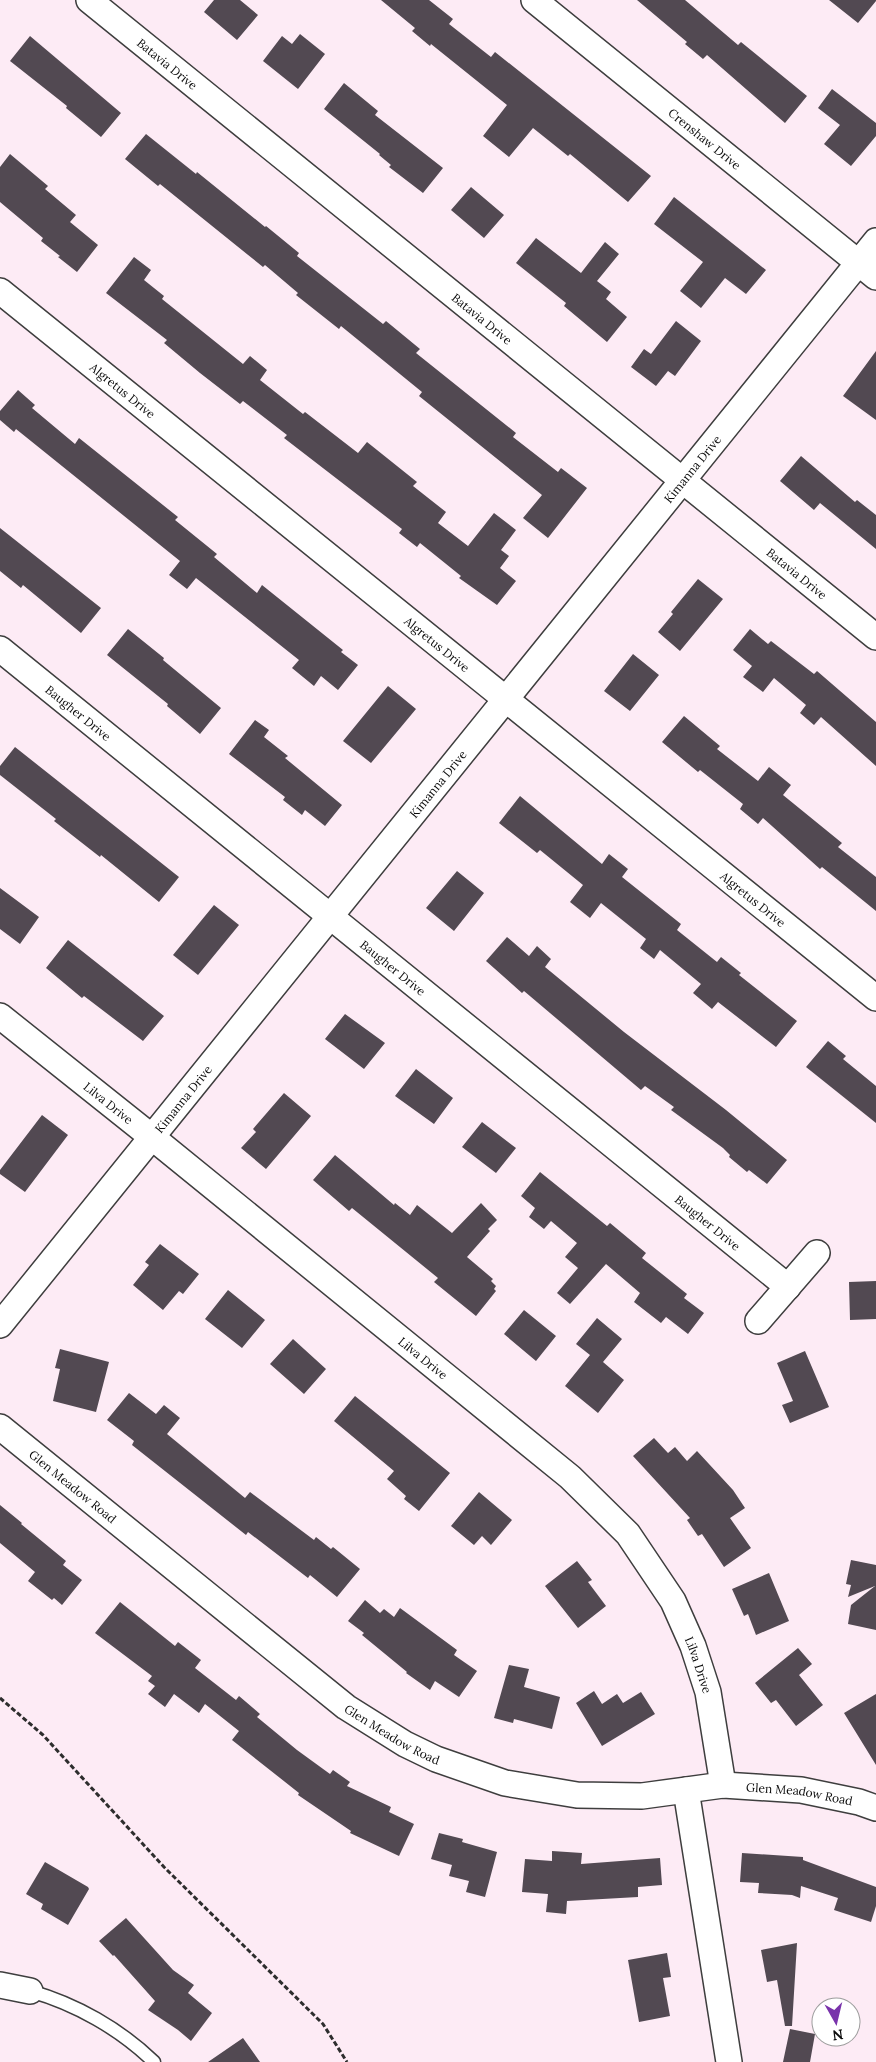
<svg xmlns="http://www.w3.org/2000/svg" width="876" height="2062" viewBox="0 0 876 2062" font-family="Lora,serif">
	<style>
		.building { fill: #524952 }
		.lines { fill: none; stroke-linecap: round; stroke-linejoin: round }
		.lane-casing { stroke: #3e3e3e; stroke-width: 15 }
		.street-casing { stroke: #3e3e3e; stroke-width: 28 }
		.path { stroke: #2d2d2d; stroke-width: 3; stroke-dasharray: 5 2.5; stroke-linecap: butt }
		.lane { stroke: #fff; stroke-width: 12 }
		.street { stroke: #fff; stroke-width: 25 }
		.labels { text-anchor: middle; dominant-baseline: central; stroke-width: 5; stroke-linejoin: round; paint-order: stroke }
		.street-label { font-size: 12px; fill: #0b0b0b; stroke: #fff }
	</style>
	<rect width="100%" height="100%" fill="#fdebf5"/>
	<path class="building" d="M 214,0 L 240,0 L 258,15 L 237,40 L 204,12 Z
		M 381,0 L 429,0 L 453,19 L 449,24 L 491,57 L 495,52 L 651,176 L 628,202 L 570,154 L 568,156 L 533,128 L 509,157 L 483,136 L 507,105 L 431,44 L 430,46 L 412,31 L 415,28 Z
		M 637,0 L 685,0 L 738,45 L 741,42 L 807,96 L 785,123 L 707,55 L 703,59 L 685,44 L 687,42 Z
		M 829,0 L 876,0 L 876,1 L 858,23 Z
		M 300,34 L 325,54 L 298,89 L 263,61 L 282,36 L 292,44 Z
		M 30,36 L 121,113 L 101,137 L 66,108 L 67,106 L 10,61 Z
		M 344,83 L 378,111 L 375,115 L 443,168 L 423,193 L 389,167 L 391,165 L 379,155 L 380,154 L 324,109 Z
		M 832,89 L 876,123 L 876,136 L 851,166 L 824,144 L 840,125 L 818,108 Z
		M 146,134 L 196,174 L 197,172 L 265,227 L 266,226 L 299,253 L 297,256 L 383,324 L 386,321 L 420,349 L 416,353 L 516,433 L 513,437 L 558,472 L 561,468 L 587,488 L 548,538 L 523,518 L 542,495 L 419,396 L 422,392 L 341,326 L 339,329 L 296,295 L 298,293 L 265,265 L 263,267 L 160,184 L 158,186 L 125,159 Z
		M 10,154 L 48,186 L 45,189 L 76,215 L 70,222 L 98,245 L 77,272 L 58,257 L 60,256 L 41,241 L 43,238 L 0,202 L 0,167 Z
		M 471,187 L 504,215 L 484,238 L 451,210 Z
		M 674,197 L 766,270 L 746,294 L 725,278 L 701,308 L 680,291 L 703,262 L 654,224 Z
		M 536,238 L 581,273 L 605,242 L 619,254 L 597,281 L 611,292 L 606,299 L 627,317 L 607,342 L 564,306 L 566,303 L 516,263 Z
		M 134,257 L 151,270 L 144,280 L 164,296 L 162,299 L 243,364 L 250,356 L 267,370 L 260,380 L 303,414 L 305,412 L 358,453 L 367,442 L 417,482 L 413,486 L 446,512 L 438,523 L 468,546 L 494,513 L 516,530 L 501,550 L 509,556 L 500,568 L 516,581 L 497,605 L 459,578 L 461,576 L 420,543 L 417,547 L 399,533 L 402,529 L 284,438 L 287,435 L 243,401 L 240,404 L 200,373 L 164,343 L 167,340 L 106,293 Z
		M 676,321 L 701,341 L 675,376 L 668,371 L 656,386 L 631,367 L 644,349 L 651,354 Z
		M 876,351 L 876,420 L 843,396 Z
		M 18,390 L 35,405 L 32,408 L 75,444 L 79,438 L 178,517 L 175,520 L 217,554 L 214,557 L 257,593 L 262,585 L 343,650 L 341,652 L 358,665 L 338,690 L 321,676 L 314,686 L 292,668 L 299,660 L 196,578 L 187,589 L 169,575 L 180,561 L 16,429 L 14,432 L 0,420 L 0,411 Z
		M 801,456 L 855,502 L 857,500 L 876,515 L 876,549 L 820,503 L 814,510 L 780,481 Z
		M 0,528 L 101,608 L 81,633 L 23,585 L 21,588 L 0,571 Z
		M 698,579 L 723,599 L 680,651 L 658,632 L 673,614 L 671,612 Z
		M 128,629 L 164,658 L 163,660 L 221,708 L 200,734 L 167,706 L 168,704 L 107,655 Z
		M 750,629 L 768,644 L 771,641 L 814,674 L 817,671 L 876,722 L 876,766 L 821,717 L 814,725 L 800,713 L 806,705 L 774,678 L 763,692 L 743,677 L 752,666 L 733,650 Z
		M 633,654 L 659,675 L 630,711 L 604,691 Z
		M 388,686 L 416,709 L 371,763 L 343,741 Z
		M 684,716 L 720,746 L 717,749 L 758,781 L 769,767 L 791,785 L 783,795 L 842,843 L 838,847 L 876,877 L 876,911 L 822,867 L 820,869 L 763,818 L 758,824 L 740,809 L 743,804 L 700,770 L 698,772 L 662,742 Z
		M 255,720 L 269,730 L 264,737 L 288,756 L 285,758 L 342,805 L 325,826 L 305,810 L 302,815 L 283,800 L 285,797 L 229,754 Z
		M 15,747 L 179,877 L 159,902 L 101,855 L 100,857 L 54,821 L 56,819 L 0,775 L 0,766 Z
		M 520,796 L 602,864 L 609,854 L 628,869 L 622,877 L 681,924 L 677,930 L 717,962 L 721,957 L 741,973 L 739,975 L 797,1021 L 776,1047 L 718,1002 L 712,1009 L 693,993 L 701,984 L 660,950 L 654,959 L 640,948 L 646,939 L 601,903 L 590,918 L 570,902 L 583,885 L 540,850 L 537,853 L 499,823 Z
		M 457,871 L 484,893 L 454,931 L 426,908 Z
		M 0,888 L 39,917 L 20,944 L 0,929 Z
		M 214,905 L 239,925 L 198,975 L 173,955 Z
		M 507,937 L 529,956 L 537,946 L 551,959 L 545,967 L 624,1032 L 726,1110 L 787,1160 L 767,1184 L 749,1170 L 747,1172 L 729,1157 L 730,1155 L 723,1148 L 671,1110 L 674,1107 L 645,1086 L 641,1090 L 524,991 L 522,993 L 486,961 Z
		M 68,940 L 164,1016 L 143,1041 L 84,996 L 82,998 L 46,968 Z
		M 345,1014 L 385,1043 L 364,1069 L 325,1039 Z
		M 828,1041 L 846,1056 L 843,1059 L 876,1086 L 876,1123 L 806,1067 Z
		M 416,1069 L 453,1098 L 434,1124 L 395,1096 Z
		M 284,1093 L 311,1116 L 266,1169 L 241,1148 L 256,1132 L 253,1129 Z
		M 42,1115 L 68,1135 L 25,1192 L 0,1174 L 0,1170 Z
		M 482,1122 L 516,1148 L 496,1173 L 462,1147 Z
		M 335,1155 L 394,1205 L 395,1203 L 410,1215 L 417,1205 L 452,1233 L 481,1203 L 497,1220 L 488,1229 L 490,1231 L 467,1257 L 493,1279 L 491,1281 L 496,1286 L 494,1289 L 496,1291 L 476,1316 L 434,1282 L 438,1278 L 352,1208 L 349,1211 L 313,1180 Z
		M 540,1172 L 607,1226 L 610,1223 L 646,1253 L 642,1258 L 687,1294 L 684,1298 L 704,1313 L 688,1334 L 666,1317 L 661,1323 L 634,1302 L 640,1293 L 606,1264 L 570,1304 L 557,1293 L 578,1268 L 565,1257 L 577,1243 L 551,1221 L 544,1229 L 529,1217 L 535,1208 L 521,1196 Z
		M 160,1244 L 199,1274 L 183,1294 L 179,1291 L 163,1310 L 133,1285 L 149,1265 L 145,1262 Z
		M 876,1281 L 876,1319 L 850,1320 L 849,1282 Z
		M 228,1290 L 265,1320 L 242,1348 L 205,1319 Z
		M 524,1310 L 556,1336 L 536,1361 L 504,1334 Z
		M 597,1318 L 622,1339 L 603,1362 L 624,1380 L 598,1413 L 565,1386 L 590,1355 L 576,1344 Z
		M 293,1339 L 326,1369 L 304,1394 L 270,1364 Z
		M 60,1349 L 109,1362 L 96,1412 L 53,1401 L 60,1369 L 55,1368 Z
		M 805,1351 L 829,1407 L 790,1423 L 782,1405 L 793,1401 L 777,1363 Z
		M 129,1393 L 156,1414 L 164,1405 L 180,1418 L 167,1434 L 245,1498 L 250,1492 L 314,1540 L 316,1537 L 331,1549 L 333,1547 L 360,1569 L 337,1597 L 310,1575 L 308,1578 L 248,1532 L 246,1535 L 132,1445 L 134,1441 L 107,1420 Z
		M 355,1396 L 450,1473 L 419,1511 L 404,1499 L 406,1496 L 387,1479 L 394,1471 L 334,1421 Z
		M 654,1438 L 668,1453 L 675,1447 L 687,1461 L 697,1451 L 733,1490 L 745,1508 L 730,1518 L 751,1548 L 724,1567 L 702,1534 L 698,1536 L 687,1520 L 690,1518 L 633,1456 Z
		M 479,1492 L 512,1520 L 491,1545 L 482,1536 L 474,1545 L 451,1526 Z
		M 0,1505 L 22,1523 L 21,1524 L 66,1561 L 63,1565 L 82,1580 L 62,1605 L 54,1598 L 52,1600 L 28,1581 L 35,1572 L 0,1543 Z
		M 851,1560 L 876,1565 L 876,1630 L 848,1624 L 851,1605 L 875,1586 L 848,1597 L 851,1585 L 846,1584 Z
		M 577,1561 L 592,1580 L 588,1582 L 606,1606 L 578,1628 L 545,1586 Z
		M 769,1573 L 789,1621 L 756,1635 L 748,1614 L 744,1616 L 732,1589 Z
		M 365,1600 L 380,1613 L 384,1609 L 394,1617 L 400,1608 L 457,1650 L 454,1655 L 477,1671 L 459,1697 L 435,1681 L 430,1690 L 406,1673 L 407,1672 L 362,1635 L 364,1633 L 348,1621 Z
		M 120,1602 L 175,1646 L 178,1642 L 201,1660 L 195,1668 L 236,1700 L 239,1696 L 260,1714 L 257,1717 L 297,1750 L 330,1774 L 333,1770 L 350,1782 L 347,1786 L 391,1807 L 389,1812 L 414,1824 L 399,1856 L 350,1833 L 351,1831 L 298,1795 L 299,1793 L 232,1740 L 239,1731 L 205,1704 L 199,1713 L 174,1694 L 165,1707 L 148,1694 L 155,1686 L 148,1681 L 152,1676 L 95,1633 Z
		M 798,1648 L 812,1664 L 799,1675 L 823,1705 L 796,1726 L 776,1700 L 771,1703 L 755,1683 Z
		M 509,1665 L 529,1669 L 524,1687 L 560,1697 L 552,1729 L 514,1719 L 513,1723 L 494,1718 Z
		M 594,1691 L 602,1704 L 617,1694 L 623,1703 L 641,1692 L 655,1714 L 602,1746 L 576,1703 Z
		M 876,1694 L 876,1765 L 844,1713 Z
		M 439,1833 L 463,1839 L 462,1842 L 497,1852 L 485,1897 L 466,1892 L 469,1881 L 449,1876 L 452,1865 L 431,1859 Z
		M 552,1851 L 582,1853 L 581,1864 L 660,1858 L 662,1885 L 638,1887 L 638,1897 L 567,1901 L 566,1914 L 546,1912 L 548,1894 L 522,1892 L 525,1859 L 552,1861 Z
		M 742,1853 L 803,1857 L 803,1860 L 876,1887 L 876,1906 L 871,1922 L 834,1910 L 838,1898 L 801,1886 L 800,1898 L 792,1895 L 758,1893 L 759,1883 L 740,1882 Z
		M 45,1862 L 88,1887 L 89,1889 L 68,1925 L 41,1909 L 43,1904 L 26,1894 Z
		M 126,1918 L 173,1970 L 194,1985 L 188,1993 L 212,2013 L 191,2041 L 178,2030 L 148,2010 L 155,2001 L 114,1955 L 113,1956 L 99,1941 Z
		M 797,1943 L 792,2026 L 785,2026 L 777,1980 L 767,1982 L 761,1950 Z
		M 667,1953 L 671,1977 L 663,1978 L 670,2016 L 639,2022 L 628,1960 Z
		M 790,2029 L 815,2034 L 810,2062 L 783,2062 Z
		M 243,2038 L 260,2062 L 208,2062 Z"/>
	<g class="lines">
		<g class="lane-casing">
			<path id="lane" d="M 30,1991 C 76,2004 120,2029 154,2062"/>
		</g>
		<g class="street-casing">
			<g id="street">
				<path id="s1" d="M 89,0 L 876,637"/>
				<path id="s2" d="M 534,0 L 876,277"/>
				<path id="s3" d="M 0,291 L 876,998"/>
				<path id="s4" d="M 0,649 L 788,1287"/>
				<path id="s5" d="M 0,1016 L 153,1138 L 570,1477 L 628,1534 L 673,1601 L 693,1646 L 708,1692 L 723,1785"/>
				<path d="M 758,1321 L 817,1253"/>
				<path id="s6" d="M 0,1325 L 876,241"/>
				<path id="s7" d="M 0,1427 L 346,1707 L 405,1744 L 436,1759 L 505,1783 L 577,1795 L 642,1796 L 723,1785 L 801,1790 L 859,1802 L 876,1808"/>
				<path d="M 686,1790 L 729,2062"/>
				<path d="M 0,1985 L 30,1991"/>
			</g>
		</g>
		<path class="path" d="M 0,1698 L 43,1735 L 164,1867 L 323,2024 L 347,2062"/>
		<use href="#lane" class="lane"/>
		<use href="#street" class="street"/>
	</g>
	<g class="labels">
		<g class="street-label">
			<text stroke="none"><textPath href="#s1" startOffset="101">Batavia Drive</textPath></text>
			<text stroke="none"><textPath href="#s2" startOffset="220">Crenshaw Drive</textPath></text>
			<text stroke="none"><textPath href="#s1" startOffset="506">Batavia Drive</textPath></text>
			<text stroke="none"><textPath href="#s3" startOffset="158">Algretus Drive</textPath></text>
			<text stroke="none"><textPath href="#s6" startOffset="1101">Kimanna Drive</textPath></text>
			<text stroke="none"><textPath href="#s1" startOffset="911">Batavia Drive</textPath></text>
			<text stroke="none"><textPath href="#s3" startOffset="562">Algretus Drive</textPath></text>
			<text stroke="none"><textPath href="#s4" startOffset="101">Baugher Drive</textPath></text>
			<text stroke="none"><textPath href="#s6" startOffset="696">Kimanna Drive</textPath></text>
			<text stroke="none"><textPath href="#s3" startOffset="968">Algretus Drive</textPath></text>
			<text stroke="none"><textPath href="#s4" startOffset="506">Baugher Drive</textPath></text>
			<text stroke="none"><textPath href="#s6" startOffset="291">Kimanna Drive</textPath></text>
			<text stroke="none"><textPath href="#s5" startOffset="139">Lilva Drive</textPath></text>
			<text stroke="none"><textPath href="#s4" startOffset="911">Baugher Drive</textPath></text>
			<text stroke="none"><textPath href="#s5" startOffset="544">Lilva Drive</textPath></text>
			<text stroke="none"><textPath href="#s7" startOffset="94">Glen Meadow Road</textPath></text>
			<text stroke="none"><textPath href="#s5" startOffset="964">Lilva Drive</textPath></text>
			<text stroke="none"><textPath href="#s7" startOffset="499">Glen Meadow Road</textPath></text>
			<text stroke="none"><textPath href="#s7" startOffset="919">Glen Meadow Road</textPath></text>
		</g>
	</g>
	<g transform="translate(836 2022) rotate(172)"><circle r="24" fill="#ffffff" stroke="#9d9d9d"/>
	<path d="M0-4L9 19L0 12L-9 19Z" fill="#7933ab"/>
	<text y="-8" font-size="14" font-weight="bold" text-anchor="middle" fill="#0b0b0b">N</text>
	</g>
</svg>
